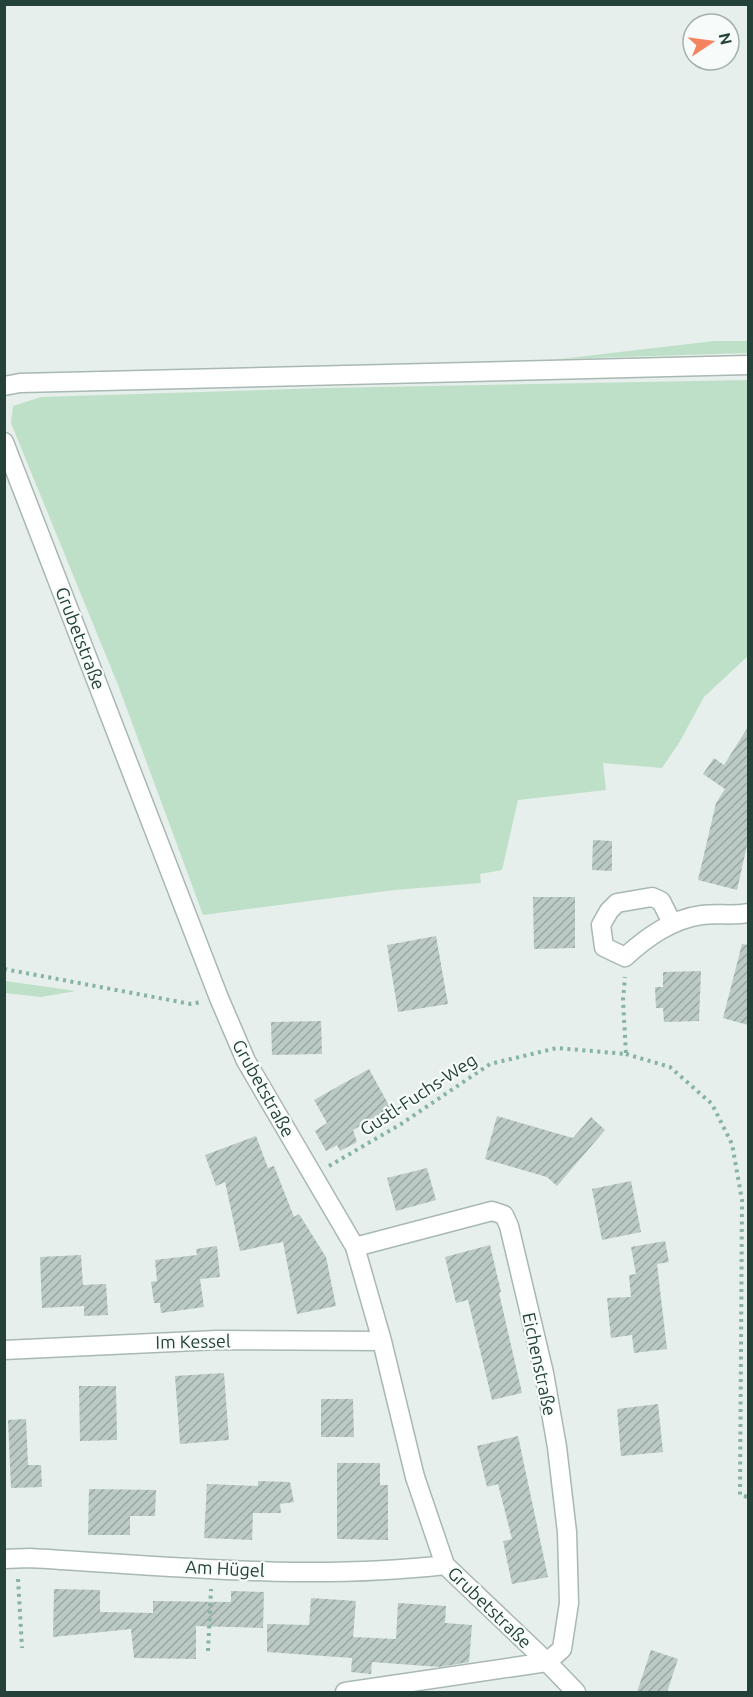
<svg xmlns="http://www.w3.org/2000/svg" width="753" height="1697" viewBox="0 0 753 1697" font-family="Ubuntu,sans-serif">
	<style>
		.grass { fill: #bfe0c8 }
		.building { fill: url(#building-hatch) }
		.lines { fill: none; stroke-linecap: round; stroke-linejoin: round }
		.minor-casing { stroke: #a8b8b2; stroke-width: 21 }
		.path { stroke: #86b3a5; stroke-width: 4; stroke-dasharray: 3 4.5; stroke-linecap: butt }
		.minor { stroke: #fff; stroke-width: 18 }
		.labels { text-anchor: middle; dominant-baseline: central; stroke-width: 4.5; stroke-linejoin: round; paint-order: stroke }
		.street-label { font-size: 18px; fill: #24423a; stroke: #f7fbf9 }
	</style>
	<defs>
		<pattern id="building-hatch" width="6" height="6" patternUnits="userSpaceOnUse" patternTransform="scale(1.5)"><rect width="6" height="6" fill="#bbcac4"/><path d="M-1 1l2-2M0 6l6-6M5 7l2-2" fill="none" stroke="#98a6a0"/></pattern>
	</defs>
	<rect width="100%" height="100%" fill="#e6efeb"/>
	<path class="grass" d="M 714,341 L 748,341 L 748,353 L 560,359 Z
		M 748,380 L 748,656 L 704,697 L 679,743 L 662,768 L 603,763 L 606,790 L 518,800 L 502,870 L 480,874 L 481,883 L 394,890 L 203,915 L 118,685 L 11,423 L 13,406 L 41,397 L 324,388 Z
		M 5,981 L 76,991 L 41,997 L 5,993 Z"/>
	<path class="building" d="M 748,727 L 748,841 L 737,890 L 698,880 L 716,803 L 725,789 L 703,774 L 714,758 L 724,765 Z
		M 593,840 L 612,841 L 612,871 L 592,870 Z
		M 533,897 L 575,897 L 575,948 L 534,949 Z
		M 436,936 L 448,1004 L 398,1012 L 387,945 Z
		M 742,944 L 748,945 L 748,1025 L 723,1018 Z
		M 701,971 L 699,1021 L 664,1022 L 663,1008 L 656,1008 L 655,987 L 663,987 L 663,972 Z
		M 321,1021 L 322,1054 L 272,1055 L 271,1022 Z
		M 369,1069 L 391,1109 L 353,1130 L 357,1142 L 340,1151 L 337,1145 L 326,1151 L 315,1131 L 327,1123 L 314,1100 Z
		M 497,1116 L 573,1138 L 591,1117 L 605,1130 L 557,1186 L 547,1177 L 485,1159 Z
		M 256,1136 L 268,1168 L 274,1166 L 294,1217 L 299,1214 L 326,1257 L 336,1306 L 297,1314 L 283,1242 L 240,1251 L 225,1182 L 216,1186 L 205,1155 Z
		M 427,1168 L 436,1200 L 396,1211 L 387,1178 Z
		M 631,1181 L 641,1232 L 602,1240 L 592,1189 Z
		M 665,1241 L 669,1262 L 657,1264 L 667,1349 L 634,1353 L 632,1335 L 611,1338 L 607,1298 L 631,1297 L 629,1275 L 636,1274 L 631,1247 Z
		M 490,1245 L 501,1292 L 499,1293 L 522,1393 L 492,1400 L 468,1300 L 456,1303 L 445,1257 Z
		M 217,1246 L 220,1277 L 200,1279 L 204,1307 L 161,1313 L 160,1303 L 154,1303 L 151,1282 L 157,1281 L 155,1260 L 197,1255 L 196,1249 Z
		M 81,1255 L 83,1285 L 106,1284 L 108,1315 L 84,1316 L 84,1306 L 42,1308 L 40,1257 Z
		M 224,1373 L 229,1440 L 180,1444 L 175,1376 Z
		M 79,1386 L 116,1386 L 117,1440 L 80,1441 Z
		M 321,1399 L 353,1399 L 354,1437 L 321,1437 Z
		M 658,1404 L 663,1452 L 621,1456 L 617,1409 Z
		M 26,1419 L 28,1465 L 41,1465 L 42,1487 L 11,1488 L 8,1420 Z
		M 518,1436 L 548,1577 L 512,1584 L 503,1541 L 512,1539 L 498,1484 L 487,1487 L 477,1446 Z
		M 337,1463 L 380,1463 L 380,1485 L 388,1485 L 388,1540 L 337,1539 Z
		M 258,1481 L 290,1482 L 294,1502 L 280,1504 L 281,1513 L 253,1513 L 252,1540 L 204,1538 L 207,1484 L 258,1486 Z
		M 89,1489 L 156,1490 L 155,1516 L 130,1516 L 130,1535 L 88,1535 Z
		M 54,1589 L 100,1590 L 100,1612 L 153,1613 L 153,1601 L 231,1602 L 231,1591 L 264,1592 L 263,1628 L 196,1626 L 196,1659 L 134,1658 L 131,1629 L 53,1637 Z
		M 311,1598 L 356,1601 L 353,1637 L 396,1639 L 398,1603 L 446,1606 L 445,1623 L 472,1625 L 469,1662 L 440,1667 L 372,1662 L 371,1674 L 351,1672 L 352,1658 L 267,1652 L 267,1624 L 309,1625 Z
		M 651,1650 L 678,1659 L 667,1692 L 637,1692 Z"/>
	<g class="lines">
		<g class="minor-casing">
			<path id="minor" d="M 4,386 L 20,383 L 748,365
				M 4,442 L 219,998 L 246,1061 L 355,1247 L 382,1341 L 415,1477 L 445,1565 L 547,1662 L 576,1692
				M 672,923 L 661,901 L 652,897 L 617,903 L 609,911 L 601,925 L 604,947 L 625,957 C 647,937 672,919 702,915 C 717,913 733,916 748,913
				M 4,1350 L 217,1340 L 382,1341
				M 4,1559 L 30,1558 C 167,1566 308,1581 445,1565
				M 345,1692 L 547,1662 L 562,1649 L 569,1603 L 567,1532 L 557,1447 L 544,1373 L 509,1226 L 504,1215 L 492,1211 L 355,1247"/>
		</g>
		<path class="path" d="M 4,969 L 191,1004 L 201,1002
			M 626,1054 L 670,1067 L 712,1104 L 732,1144 L 742,1200 L 740,1495 L 748,1497
			M 329,1166 L 401,1124 L 490,1064 L 557,1048 L 626,1054 L 623,1000 L 625,977
			M 18,1579 L 22,1648
			M 208,1651 L 211,1589"/>
		<use href="#minor" class="minor"/>
	</g>
	<g class="labels">
		<g class="street-label">
			<text transform="translate(81 638) rotate(69)">Grubetstraße</text>
			<text transform="translate(264 1088) rotate(61)">Grubetstraße</text>
			<text transform="translate(418 1094) rotate(-33)">Gustl-Fuchs-Weg</text>
			<text transform="translate(193 1341) rotate(-1)">Im Kessel</text>
			<text transform="translate(540 1364) rotate(78)">Eichenstraße</text>
			<text transform="translate(225 1568) rotate(3)">Am Hügel</text>
			<text transform="translate(490 1607) rotate(44)">Grubetstraße</text>
		</g>
	</g>
	<rect width="753" height="1697" fill="none" stroke="#24423a" stroke-width="12"/>
	<g transform="translate(711 42) rotate(77)"><circle r="28" fill="#f7fbf9" stroke="#a3b1ad" stroke-width="1.5"/>
	<path d="M0-4.5L10 22L0 15L-10 22Z" fill="#f4845f"/>
	<text y="-9" font-size="16" font-weight="bold" text-anchor="middle" fill="#24423a">N</text>
	</g>
</svg>
